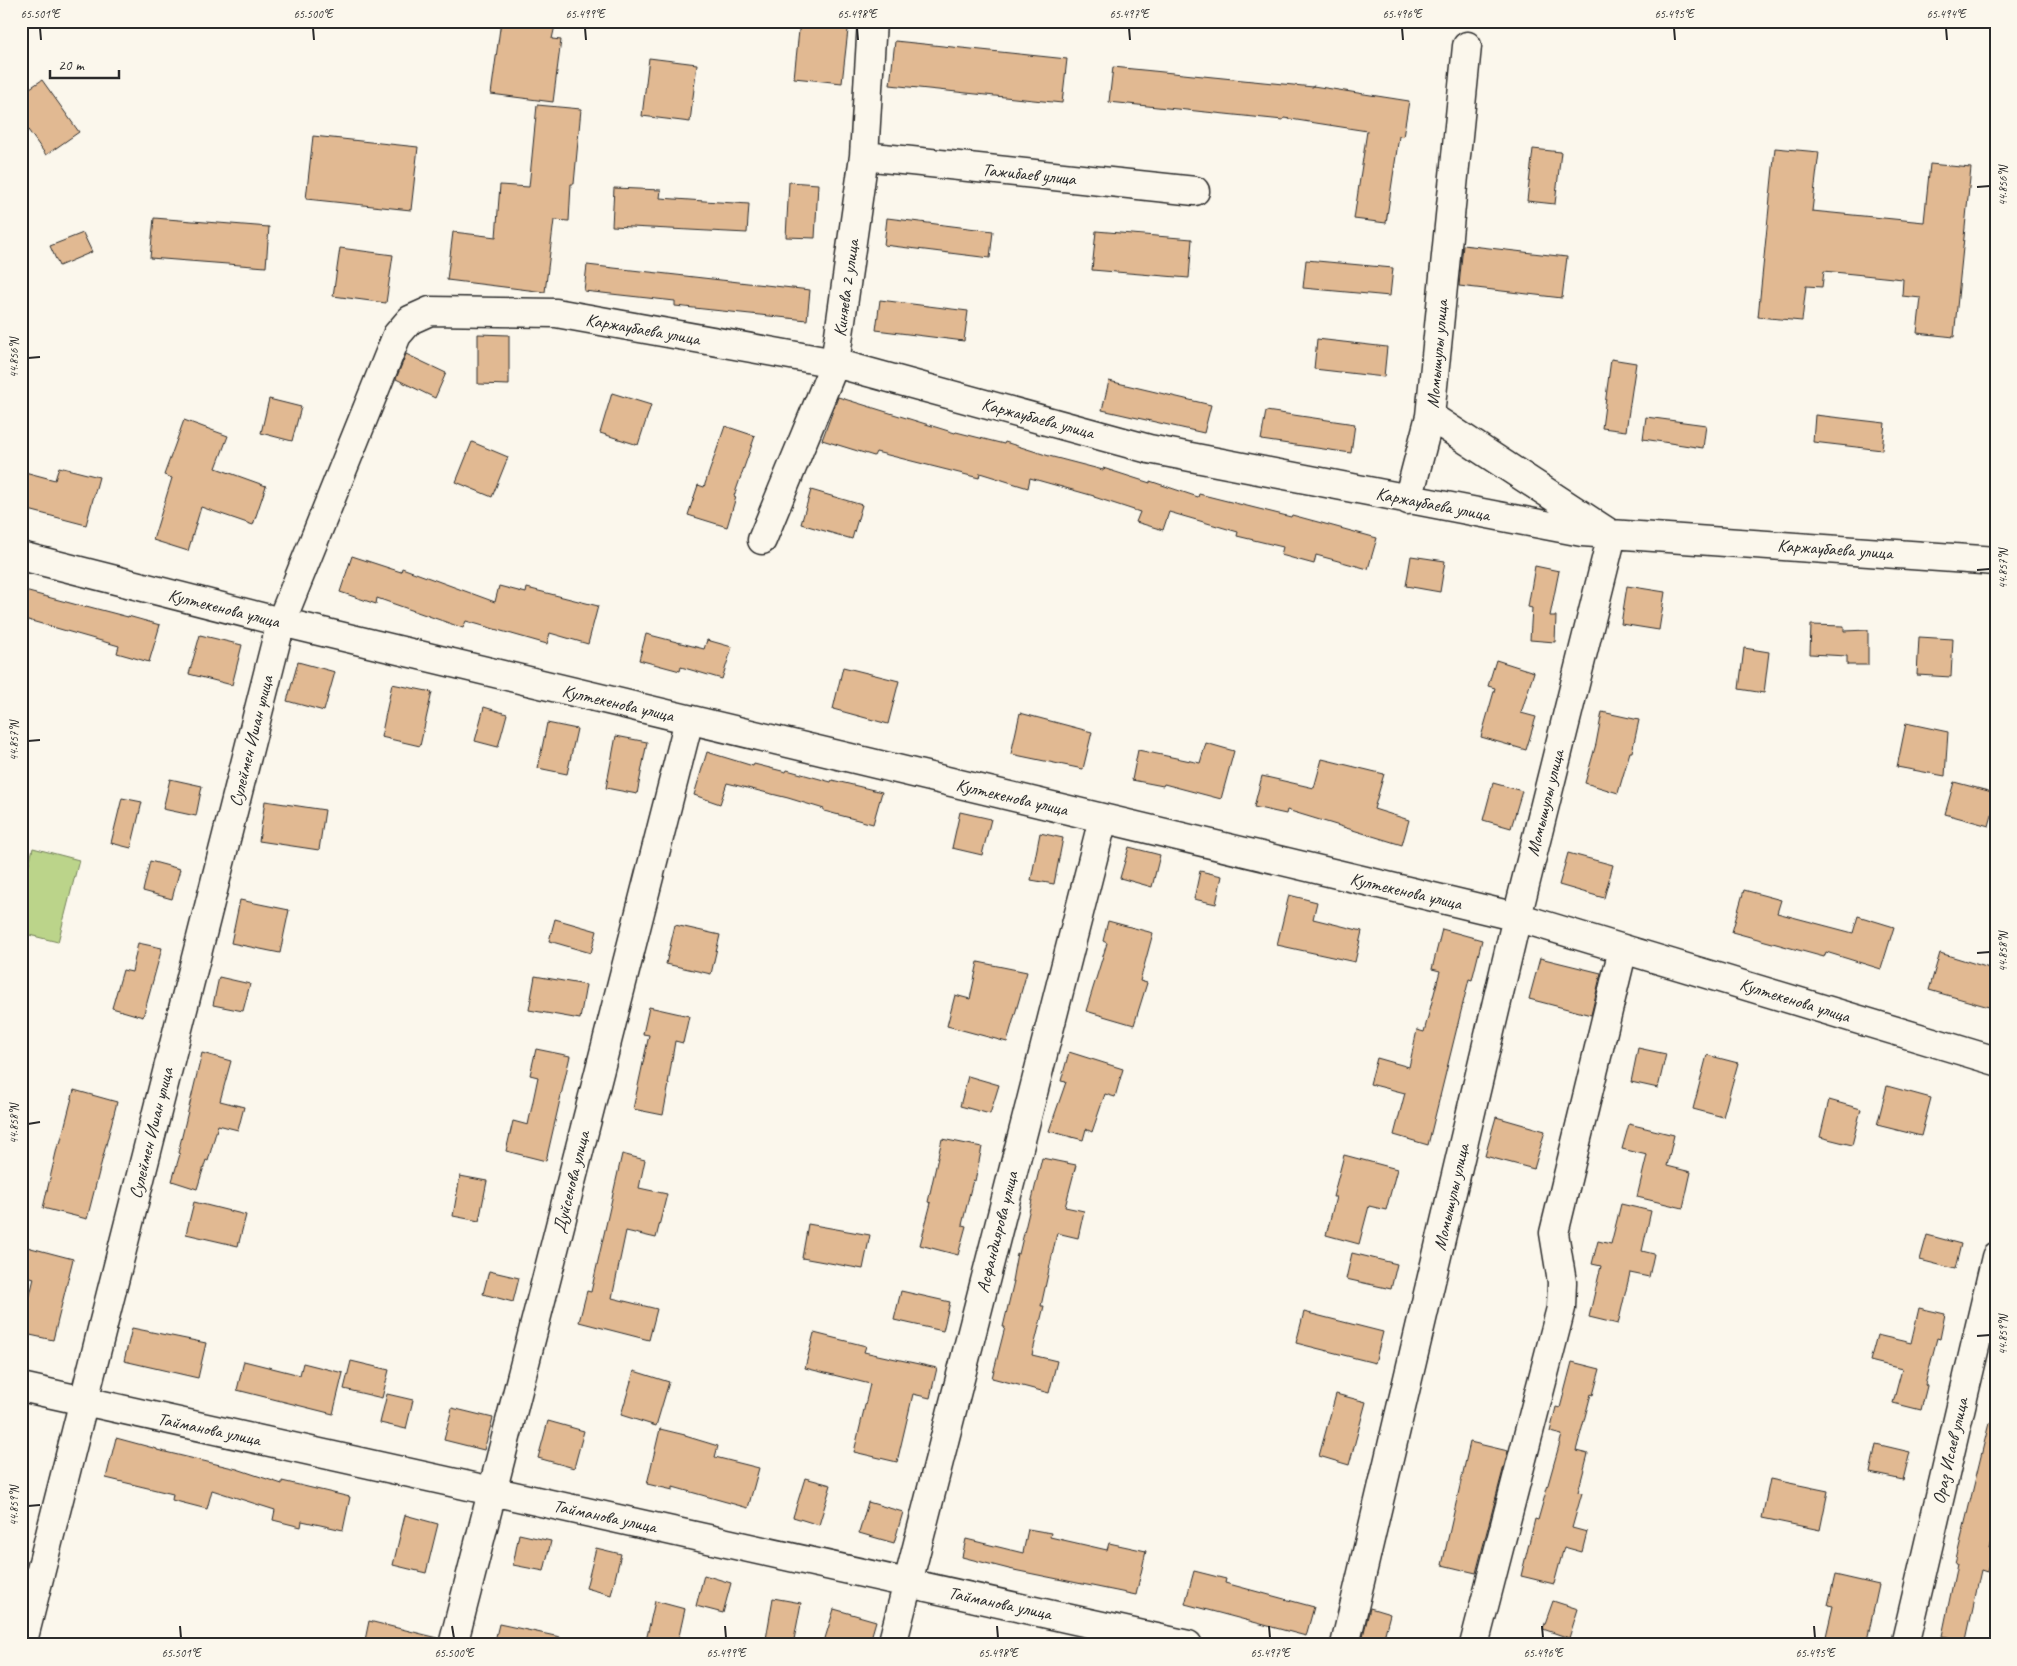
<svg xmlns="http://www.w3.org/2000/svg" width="2017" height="1666" viewBox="0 0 2017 1666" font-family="Caveat,sans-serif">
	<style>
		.green { fill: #bbd48a; stroke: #73805a }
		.building { fill: #e1b992; stroke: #2b2b2b }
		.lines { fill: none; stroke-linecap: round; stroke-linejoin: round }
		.minor-casing { stroke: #2b2b2b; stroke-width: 31 }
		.minor { stroke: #fbf7ec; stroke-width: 28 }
		.ticks { fill: none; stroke: #2b2b2b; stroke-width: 2 }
		.labels { text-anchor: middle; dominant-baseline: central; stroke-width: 4.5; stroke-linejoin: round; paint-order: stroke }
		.street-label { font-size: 18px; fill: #2b2b2b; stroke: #fbf7ec }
		.neatline { fill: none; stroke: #2b2b2b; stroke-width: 2 }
		.ticks-label { font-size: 12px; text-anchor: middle; fill: #2b2b2b }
	</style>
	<rect width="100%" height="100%" fill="#fbf7ec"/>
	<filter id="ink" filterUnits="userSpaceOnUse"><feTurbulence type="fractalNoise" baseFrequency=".02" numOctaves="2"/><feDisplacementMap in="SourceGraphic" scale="10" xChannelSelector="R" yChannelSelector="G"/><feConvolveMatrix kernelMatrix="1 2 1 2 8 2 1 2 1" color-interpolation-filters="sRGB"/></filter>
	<g filter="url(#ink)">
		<path class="green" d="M 33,848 L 79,860 L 58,942 L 21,933 L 21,895 Z"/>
		<path class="building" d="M 501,21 L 556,21 L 552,39 L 561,40 L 553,102 L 491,94 Z
			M 800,21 L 849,21 L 842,83 L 794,78 Z
			M 895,41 L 1067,59 L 1062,103 L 890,85 Z
			M 649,58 L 697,64 L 690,122 L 642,116 Z
			M 1113,67 L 1313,87 L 1313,86 L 1409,101 L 1403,137 L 1399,136 L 1386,223 L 1354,219 L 1367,131 L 1284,118 L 1283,120 L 1109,102 Z
			M 42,80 L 79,132 L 46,155 L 21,120 L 21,94 Z
			M 537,105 L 581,109 L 574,184 L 571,184 L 569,221 L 554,220 L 545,292 L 447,280 L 453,232 L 496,237 L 500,185 L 529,187 Z
			M 313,136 L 418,147 L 411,210 L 306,199 Z
			M 1775,148 L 1819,152 L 1812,211 L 1924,222 L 1930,164 L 1971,168 L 1954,337 L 1917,333 L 1921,298 L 1902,296 L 1903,279 L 1824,271 L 1822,287 L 1806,286 L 1802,321 L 1758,317 Z
			M 1533,149 L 1561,152 L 1555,204 L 1527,201 Z
			M 789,182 L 818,184 L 815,238 L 786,237 Z
			M 614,188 L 661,190 L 660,198 L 749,204 L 747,233 L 612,226 Z
			M 154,218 L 269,227 L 266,267 L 150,258 Z
			M 887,218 L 993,231 L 990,258 L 884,245 Z
			M 1096,231 L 1192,239 L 1189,278 L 1092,270 Z
			M 83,233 L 92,252 L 59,266 L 50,246 Z
			M 1463,245 L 1567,257 L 1562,298 L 1459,286 Z
			M 340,248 L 393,255 L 386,303 L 333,296 Z
			M 1306,260 L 1393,268 L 1390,296 L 1303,288 Z
			M 587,265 L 810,290 L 807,320 L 675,306 L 675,301 L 584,291 Z
			M 880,300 L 968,311 L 964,341 L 876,330 Z
			M 478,334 L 509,335 L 509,385 L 478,384 Z
			M 1317,339 L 1387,347 L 1384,377 L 1314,369 Z
			M 406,354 L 446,373 L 435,398 L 396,379 Z
			M 1611,359 L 1636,363 L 1626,431 L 1602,428 Z
			M 1109,381 L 1211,405 L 1204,433 L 1102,410 Z
			M 612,393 L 651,405 L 638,445 L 600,433 Z
			M 838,397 L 955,433 L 956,432 L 1004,444 L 1005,442 L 1049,456 L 1103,470 L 1103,468 L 1150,483 L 1150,481 L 1198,497 L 1199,494 L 1291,517 L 1292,515 L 1377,538 L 1368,569 L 1316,555 L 1314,564 L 1281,555 L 1283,547 L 1237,536 L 1238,532 L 1169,512 L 1163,530 L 1136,522 L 1140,512 L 1094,497 L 1094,496 L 1030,478 L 1028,488 L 980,473 L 979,478 L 876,452 L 874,456 L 822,440 Z
			M 269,399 L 301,407 L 292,441 L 261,433 Z
			M 1266,411 L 1355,424 L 1351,453 L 1261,440 Z
			M 1815,415 L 1885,423 L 1882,450 L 1813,442 Z
			M 1646,417 L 1706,425 L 1703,448 L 1643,439 Z
			M 184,420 L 228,436 L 216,468 L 266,486 L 253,525 L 201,507 L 188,551 L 153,540 L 172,478 L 164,475 Z
			M 725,426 L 755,436 L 734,496 L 736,497 L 727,527 L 688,515 L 698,485 L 704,487 Z
			M 472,442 L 508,457 L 492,497 L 456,482 Z
			M 59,467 L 99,477 L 86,525 L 21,508 L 21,471 L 55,480 Z
			M 811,490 L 862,505 L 852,539 L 801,524 Z
			M 352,556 L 401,572 L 402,568 L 495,602 L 499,586 L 526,593 L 527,588 L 598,606 L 588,644 L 550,633 L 547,644 L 466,621 L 463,628 L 377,598 L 376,604 L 340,592 Z
			M 1411,556 L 1445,561 L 1440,592 L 1406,586 Z
			M 1535,566 L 1559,571 L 1550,616 L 1556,616 L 1555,642 L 1530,640 L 1532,608 L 1528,607 Z
			M 1627,586 L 1665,592 L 1659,630 L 1621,624 Z
			M 21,590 L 85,607 L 86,606 L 128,617 L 128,616 L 160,625 L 149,662 L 117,653 L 119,646 L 21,618 Z
			M 1811,625 L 1844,626 L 1844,631 L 1868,630 L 1868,665 L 1847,665 L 1847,656 L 1810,654 Z
			M 646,634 L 704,649 L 707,640 L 732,647 L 722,679 L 681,667 L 680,671 L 639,660 Z
			M 200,635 L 242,645 L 232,685 L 189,674 Z
			M 1919,637 L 1953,639 L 1951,677 L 1917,675 Z
			M 1744,648 L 1769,652 L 1764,693 L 1739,689 Z
			M 1496,660 L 1534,672 L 1521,713 L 1536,717 L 1526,750 L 1481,737 L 1495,688 L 1488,686 Z
			M 298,662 L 335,672 L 324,711 L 287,701 Z
			M 843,667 L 899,681 L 888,724 L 833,709 Z
			M 392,684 L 432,692 L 420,746 L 381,737 Z
			M 484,707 L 507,714 L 498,747 L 475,741 Z
			M 1602,712 L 1639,720 L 1632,752 L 1630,752 L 1618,793 L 1585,783 L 1596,744 Z
			M 1020,713 L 1092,732 L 1083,769 L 1011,754 Z
			M 547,723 L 577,729 L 567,774 L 538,768 Z
			M 1906,723 L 1948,732 L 1945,776 L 1897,767 Z
			M 616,736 L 647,742 L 637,794 L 606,788 Z
			M 1206,743 L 1234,751 L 1221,799 L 1164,784 L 1163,786 L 1132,780 L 1138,750 L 1200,763 Z
			M 707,752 L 753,766 L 754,764 L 786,772 L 787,770 L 831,782 L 832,780 L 882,792 L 873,824 L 824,811 L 824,809 L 788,798 L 727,783 L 720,804 L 694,795 Z
			M 1322,759 L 1384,774 L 1374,809 L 1409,820 L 1402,845 L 1287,810 L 1286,814 L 1254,807 L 1262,776 L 1314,788 Z
			M 170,779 L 202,786 L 196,816 L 163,809 Z
			M 1954,782 L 1996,793 L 1996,801 L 1989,826 L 1945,814 Z
			M 1493,783 L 1522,791 L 1511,828 L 1483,820 Z
			M 122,798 L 142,802 L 131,848 L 111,843 Z
			M 265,801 L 325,810 L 319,850 L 259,841 Z
			M 960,812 L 991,819 L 982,855 L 952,848 Z
			M 1040,833 L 1063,838 L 1054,884 L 1031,880 Z
			M 1129,847 L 1160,855 L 1152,887 L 1120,878 Z
			M 1568,853 L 1613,865 L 1604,898 L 1559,885 Z
			M 150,861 L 180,869 L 172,899 L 143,891 Z
			M 1200,871 L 1222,876 L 1216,904 L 1194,899 Z
			M 1744,890 L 1781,900 L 1777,913 L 1853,933 L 1858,916 L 1894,927 L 1881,969 L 1826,952 L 1824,957 L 1732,932 Z
			M 1289,895 L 1317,902 L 1313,919 L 1362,931 L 1355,962 L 1277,945 Z
			M 240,900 L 289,910 L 280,953 L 231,943 Z
			M 555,919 L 597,931 L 591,953 L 549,941 Z
			M 1108,921 L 1153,933 L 1140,981 L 1147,983 L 1134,1025 L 1086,1011 L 1107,943 L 1103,941 Z
			M 675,925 L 720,935 L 711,974 L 666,964 Z
			M 1442,929 L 1482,940 L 1472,980 L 1469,979 L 1428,1145 L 1394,1135 L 1405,1093 L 1370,1084 L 1377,1058 L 1409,1067 L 1417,1030 L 1424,1032 L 1440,971 L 1432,969 Z
			M 138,943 L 162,948 L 143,1017 L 112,1008 L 123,970 L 132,972 Z
			M 1940,953 L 1996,970 L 1996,1009 L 1929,990 Z
			M 1540,958 L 1601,973 L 1591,1015 L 1529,999 Z
			M 978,962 L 1027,972 L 1007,1042 L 947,1026 L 955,995 L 970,999 Z
			M 535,976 L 586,985 L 580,1019 L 529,1010 Z
			M 219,977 L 250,984 L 243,1011 L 213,1005 Z
			M 649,1007 L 689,1016 L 683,1043 L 675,1041 L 668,1084 L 669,1084 L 663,1115 L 633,1109 L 649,1035 L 643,1034 Z
			M 1638,1048 L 1666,1054 L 1658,1088 L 1631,1082 Z
			M 536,1049 L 570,1056 L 546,1161 L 506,1151 L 513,1121 L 528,1125 L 538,1077 L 530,1075 Z
			M 1069,1052 L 1123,1069 L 1115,1097 L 1105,1094 L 1092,1132 L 1086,1129 L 1083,1140 L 1049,1131 L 1066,1082 L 1061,1081 Z
			M 202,1053 L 231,1061 L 220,1101 L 244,1107 L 238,1130 L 218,1125 L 208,1161 L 206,1160 L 197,1189 L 172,1181 L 180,1154 L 178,1153 Z
			M 1707,1055 L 1738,1063 L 1723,1117 L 1693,1109 Z
			M 968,1076 L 999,1085 L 990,1114 L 960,1106 Z
			M 1887,1086 L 1931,1098 L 1921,1136 L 1877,1125 Z
			M 74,1090 L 117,1102 L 87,1219 L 43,1208 L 58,1144 L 60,1144 Z
			M 1829,1100 L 1861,1109 L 1852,1145 L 1820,1137 Z
			M 1496,1117 L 1545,1131 L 1534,1169 L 1485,1156 Z
			M 1629,1124 L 1674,1135 L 1667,1166 L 1691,1172 L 1683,1208 L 1637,1197 L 1647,1155 L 1622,1149 Z
			M 942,1139 L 982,1147 L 975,1181 L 973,1180 L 962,1225 L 966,1226 L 958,1255 L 920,1245 L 931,1203 L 928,1202 Z
			M 622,1154 L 645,1160 L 639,1188 L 667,1194 L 656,1238 L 626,1231 L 612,1298 L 657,1309 L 649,1340 L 579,1322 L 587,1291 L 591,1292 Z
			M 1344,1155 L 1397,1169 L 1386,1210 L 1369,1206 L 1359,1244 L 1326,1235 L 1336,1197 L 1333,1197 Z
			M 1042,1158 L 1076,1165 L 1065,1207 L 1084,1211 L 1078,1238 L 1057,1233 L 1041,1306 L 1044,1306 L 1032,1355 L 1057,1361 L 1049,1393 L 992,1378 L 1005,1327 L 1003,1327 L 1014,1281 L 1012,1281 L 1017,1253 L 1019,1254 Z
			M 460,1176 L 487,1181 L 479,1221 L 453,1216 Z
			M 194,1202 L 246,1215 L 238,1246 L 186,1234 Z
			M 1621,1204 L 1651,1211 L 1642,1251 L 1654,1254 L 1649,1277 L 1630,1273 L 1618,1324 L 1589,1317 L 1601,1266 L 1592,1264 L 1598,1241 L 1611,1244 Z
			M 808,1224 L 870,1235 L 863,1269 L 802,1258 Z
			M 1927,1235 L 1961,1244 L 1955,1269 L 1920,1260 Z
			M 27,1247 L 73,1259 L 53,1340 L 21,1333 L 34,1278 L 21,1274 Z
			M 1352,1253 L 1397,1264 L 1391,1289 L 1346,1279 Z
			M 489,1271 L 519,1278 L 513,1302 L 483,1294 Z
			M 901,1291 L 950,1302 L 943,1331 L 894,1320 Z
			M 1919,1308 L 1945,1314 L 1940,1339 L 1937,1338 L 1925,1385 L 1927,1386 L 1921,1410 L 1893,1403 L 1902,1369 L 1870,1361 L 1877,1335 L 1911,1343 Z
			M 1304,1312 L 1383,1332 L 1375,1363 L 1296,1343 Z
			M 132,1328 L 206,1343 L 198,1378 L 124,1361 Z
			M 814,1333 L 866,1346 L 864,1352 L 937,1368 L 930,1398 L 913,1394 L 897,1462 L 854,1452 L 870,1384 L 805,1368 Z
			M 244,1361 L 300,1375 L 303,1363 L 343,1373 L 333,1414 L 237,1390 Z
			M 351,1361 L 389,1370 L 382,1398 L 344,1389 Z
			M 1572,1362 L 1600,1369 L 1593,1395 L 1591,1394 L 1576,1451 L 1588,1454 L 1578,1492 L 1582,1493 L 1572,1528 L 1587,1532 L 1582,1552 L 1564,1547 L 1554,1584 L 1521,1576 L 1535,1519 L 1538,1520 L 1562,1435 L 1550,1432 L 1556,1407 L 1560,1408 Z
			M 634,1371 L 669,1382 L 656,1426 L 621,1415 Z
			M 387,1394 L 413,1400 L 406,1429 L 380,1423 Z
			M 1336,1394 L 1366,1402 L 1349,1465 L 1319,1456 Z
			M 452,1408 L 493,1418 L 484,1450 L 444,1440 Z
			M 548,1421 L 584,1431 L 574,1468 L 538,1458 Z
			M 1989,1423 L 1996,1424 L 1996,1525 L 1989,1549 L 1993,1550 L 1987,1572 L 1981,1570 L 1966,1640 L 1942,1636 L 1957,1564 L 1955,1564 Z
			M 660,1429 L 685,1435 L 685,1436 L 718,1446 L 715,1457 L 759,1468 L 748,1508 L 673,1487 L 673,1490 L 647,1484 Z
			M 116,1438 L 157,1449 L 157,1450 L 237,1469 L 282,1484 L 282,1481 L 350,1497 L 343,1530 L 302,1521 L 301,1527 L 273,1520 L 275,1510 L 212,1490 L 207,1509 L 172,1500 L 173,1494 L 106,1478 Z
			M 1470,1442 L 1508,1451 L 1476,1573 L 1442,1565 Z
			M 1876,1444 L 1910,1452 L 1903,1480 L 1870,1473 Z
			M 805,1478 L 831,1485 L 819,1525 L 793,1517 Z
			M 1770,1479 L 1828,1491 L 1820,1530 L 1762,1518 Z
			M 868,1502 L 903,1512 L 894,1543 L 859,1533 Z
			M 405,1515 L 438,1524 L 426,1573 L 393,1565 Z
			M 1028,1529 L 1051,1533 L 1050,1537 L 1107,1550 L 1109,1543 L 1146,1551 L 1136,1595 L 1009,1569 L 962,1557 L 966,1539 L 1023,1553 Z
			M 519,1534 L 551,1541 L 544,1571 L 513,1565 Z
			M 596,1548 L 621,1554 L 611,1595 L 586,1588 Z
			M 1194,1571 L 1226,1579 L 1225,1583 L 1314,1607 L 1306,1636 L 1185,1604 Z
			M 704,1575 L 731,1583 L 723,1613 L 696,1606 Z
			M 1835,1575 L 1879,1585 L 1866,1645 L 1824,1645 L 1833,1606 L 1828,1605 Z
			M 773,1598 L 801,1603 L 793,1645 L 765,1645 Z
			M 655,1601 L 685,1609 L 677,1645 L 645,1645 Z
			M 1553,1601 L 1578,1609 L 1569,1638 L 1543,1629 Z
			M 1370,1608 L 1390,1614 L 1383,1641 L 1363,1636 Z
			M 834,1609 L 876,1621 L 869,1645 L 823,1645 Z
			M 369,1621 L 438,1638 L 437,1645 L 364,1645 Z
			M 499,1624 L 560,1637 L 559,1645 L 494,1645 Z"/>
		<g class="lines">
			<g class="minor-casing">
				<path id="minor" d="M 864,156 L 1195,191
					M 1408,500 L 1430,416
					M 762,540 L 835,363 L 864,156 L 872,21
					M 21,556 L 281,622 L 1517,917 L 1996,1061
					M 21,1387 L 1188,1645
					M 22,1645 L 281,622 L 397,335 L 410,320 L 430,311 L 556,313 L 835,363 L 1149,449 L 1582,532 L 1996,561
					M 453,1645 L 689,720
					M 892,1645 L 1103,819
					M 1345,1645 L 1517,917 L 1612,535 L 1430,416 L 1467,46
					M 1474,1645 L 1561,1308 L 1562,1282 L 1554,1233 L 1623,949
					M 1905,1645 L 1996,1257"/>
			</g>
			<use href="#minor" class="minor"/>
		</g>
	</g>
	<path class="ticks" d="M 40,28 L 41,40M 313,28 L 314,40M 585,28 L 586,40M 857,28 L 858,40M 1129,28 L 1130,40M 1402,28 L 1403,40M 1674,28 L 1675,40M 1946,28 L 1947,40M 1977,187 L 1990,186M 28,358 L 40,357M 1977,570 L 1990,569M 28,741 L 40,740M 1977,953 L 1990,952M 28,1124 L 40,1122M 1977,1336 L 1990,1335M 28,1506 L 40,1505M 180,1626 L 181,1638M 452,1626 L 454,1638M 725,1626 L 726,1638M 997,1626 L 998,1638M 1269,1626 L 1270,1638M 1542,1626 L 1543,1638M 1814,1626 L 1815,1638"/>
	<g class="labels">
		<g class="street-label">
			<text transform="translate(1029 174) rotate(6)">Тажибаев улица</text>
			<text transform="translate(846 288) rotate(-82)">Киняева 2 улица</text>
			<text transform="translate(643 329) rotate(10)">Каржаубаева улица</text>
			<text transform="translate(1437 354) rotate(-85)">Момышулы улица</text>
			<text transform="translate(1038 418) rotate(15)">Каржаубаева улица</text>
			<text transform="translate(1433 504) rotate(11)">Каржаубаева улица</text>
			<text transform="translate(1835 549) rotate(4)">Каржаубаева улица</text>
			<text transform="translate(224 608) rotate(14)">Култекенова улица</text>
			<text transform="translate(618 703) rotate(13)">Култекенова улица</text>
			<text transform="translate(251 741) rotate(-76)">Сулеймен Ишан улица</text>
			<text transform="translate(1012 797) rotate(13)">Култекенова улица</text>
			<text transform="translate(1545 803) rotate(-76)">Момышулы улица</text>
			<text transform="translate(1406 891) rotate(13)">Култекенова улица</text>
			<text transform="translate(1795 1000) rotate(17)">Култекенова улица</text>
			<text transform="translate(151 1133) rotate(-76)">Сулеймен Ишан улица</text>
			<text transform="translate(571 1182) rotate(-76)">Дуйсенова улица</text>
			<text transform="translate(1451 1197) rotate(-77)">Момышулы улица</text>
			<text transform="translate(997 1232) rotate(-76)">Асфандиярова улица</text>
			<text transform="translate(209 1429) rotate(12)">Тайманова улица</text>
			<text transform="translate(1950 1451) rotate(-77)">Ораз Исаев улица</text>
			<text transform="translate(605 1516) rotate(12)">Тайманова улица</text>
			<text transform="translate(1000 1603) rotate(12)">Тайманова улица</text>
		</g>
	</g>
	<rect width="2017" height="1666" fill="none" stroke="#fbf7ec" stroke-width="55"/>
	<path d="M50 70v8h69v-8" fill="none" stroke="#2b2b2b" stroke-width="2.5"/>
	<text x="58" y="70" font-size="15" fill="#2b2b2b" stroke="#fbf7ec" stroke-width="4" paint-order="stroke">20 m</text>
	<rect x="28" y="28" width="1962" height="1610" class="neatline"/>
	<g class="ticks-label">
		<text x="40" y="18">65.501°E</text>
		<text x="313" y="18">65.500°E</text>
		<text x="585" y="18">65.499°E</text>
		<text x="857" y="18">65.498°E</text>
		<text x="1129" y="18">65.497°E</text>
		<text x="1402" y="18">65.496°E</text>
		<text x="1674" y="18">65.495°E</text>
		<text x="1946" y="18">65.494°E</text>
		<text transform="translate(2003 186) rotate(-90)" y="4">44.856°N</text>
		<text transform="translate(14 358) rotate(-90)" y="4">44.856°N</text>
		<text transform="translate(2003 569) rotate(-90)" y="4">44.857°N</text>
		<text transform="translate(14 741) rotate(-90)" y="4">44.857°N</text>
		<text transform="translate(2003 952) rotate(-90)" y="4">44.858°N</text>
		<text transform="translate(14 1124) rotate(-90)" y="4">44.858°N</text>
		<text transform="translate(2003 1335) rotate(-90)" y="4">44.859°N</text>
		<text transform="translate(14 1506) rotate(-90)" y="4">44.859°N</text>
		<text x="181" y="1657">65.501°E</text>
		<text x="454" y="1657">65.500°E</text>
		<text x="726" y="1657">65.499°E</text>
		<text x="998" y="1657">65.498°E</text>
		<text x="1270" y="1657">65.497°E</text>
		<text x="1543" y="1657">65.496°E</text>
		<text x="1815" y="1657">65.495°E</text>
	</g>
</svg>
